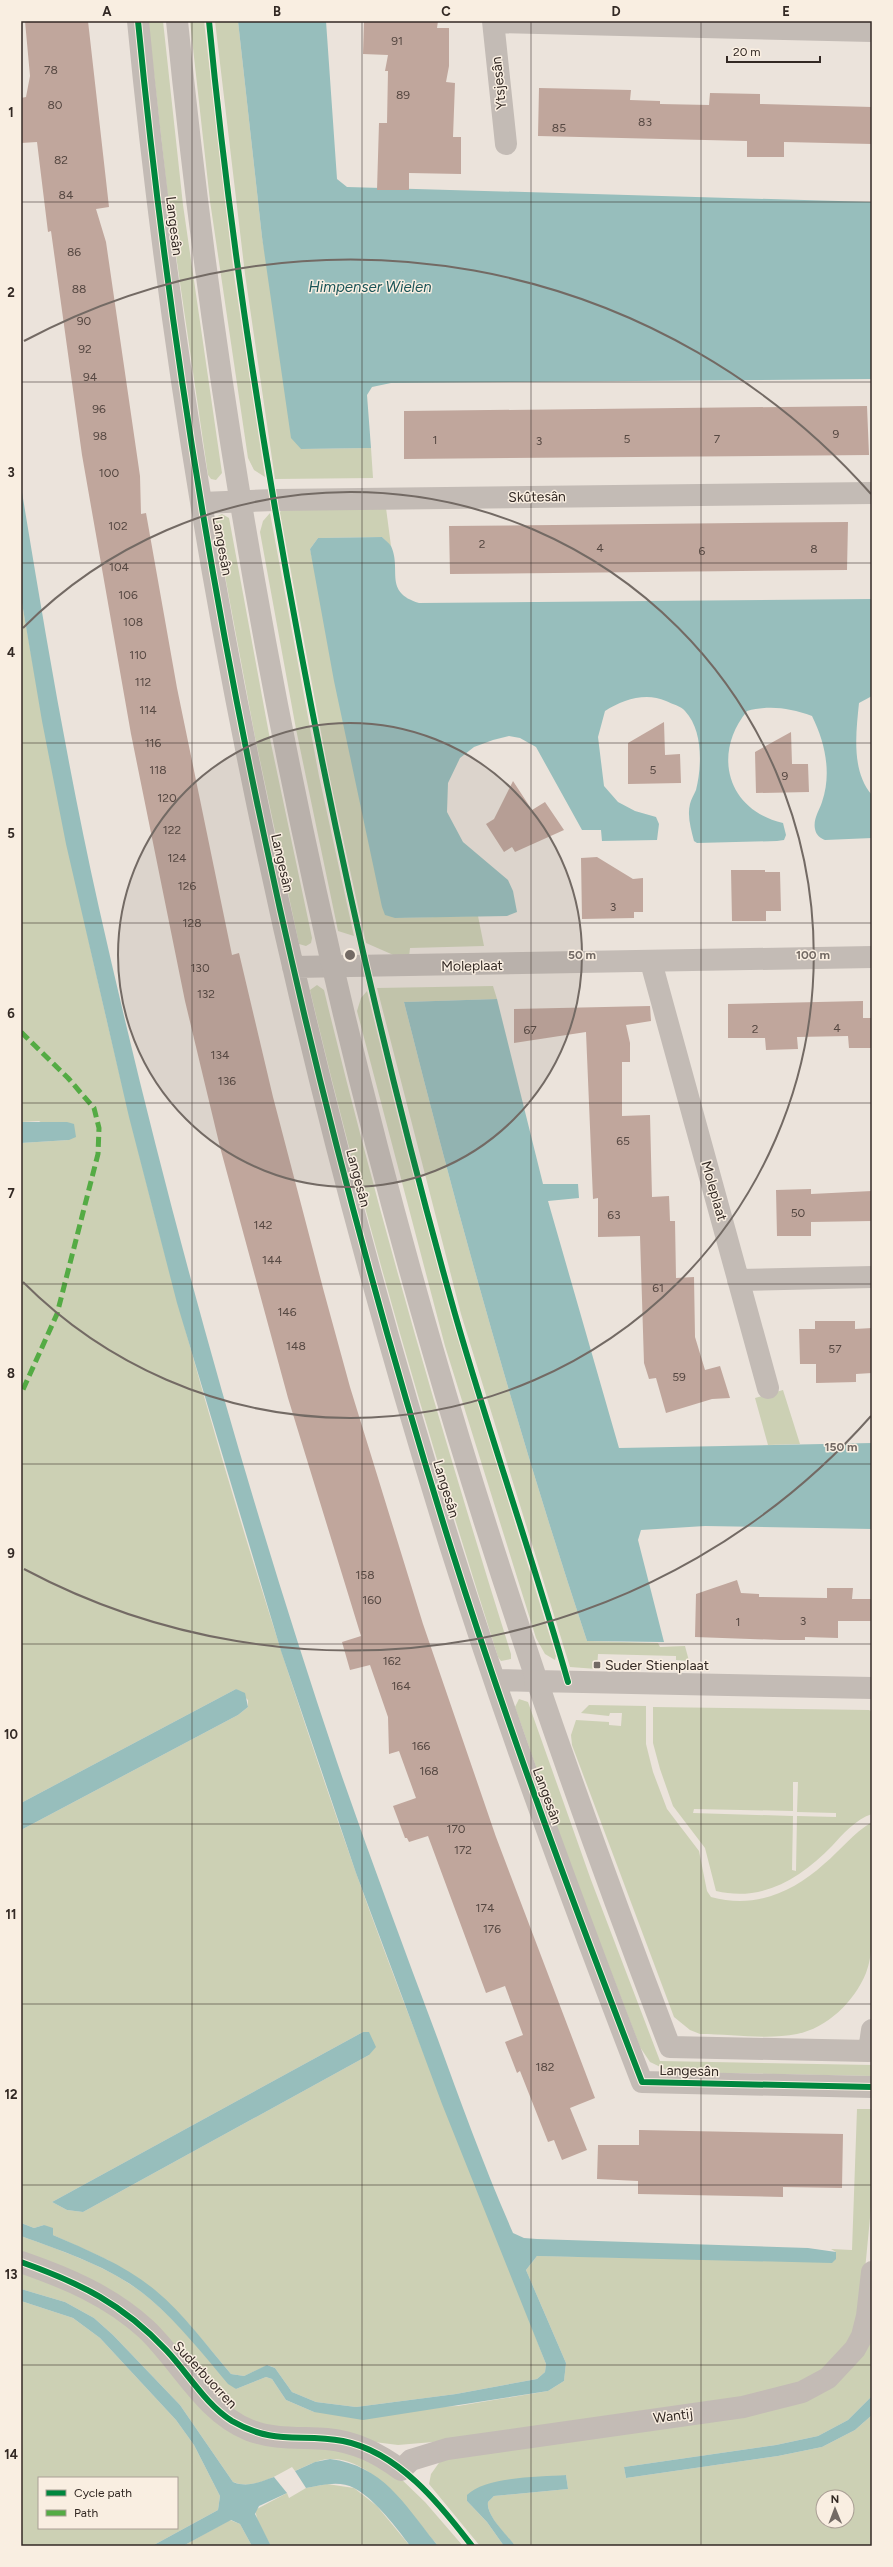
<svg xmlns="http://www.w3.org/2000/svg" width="893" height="2567" viewBox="0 0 893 2567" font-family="Figtree,sans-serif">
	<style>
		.green { fill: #ccd0b4; fill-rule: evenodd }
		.water { fill: #97bebc }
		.building { fill: #c0a69c }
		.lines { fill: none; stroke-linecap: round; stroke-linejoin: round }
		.minor { stroke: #c3bbb5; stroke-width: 22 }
		.tertiary { stroke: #c3bbb5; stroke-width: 22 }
		.quiet { stroke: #54ab44; stroke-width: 5; stroke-dasharray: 10 5; stroke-linecap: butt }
		.cycleway-casing { stroke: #f9eee1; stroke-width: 8 }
		.cycleway { stroke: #00873e; stroke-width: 6 }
		.grid { fill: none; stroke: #332924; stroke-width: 1; stroke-opacity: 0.55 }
		.ring { fill: none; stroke: #736a64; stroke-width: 2 }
		.poi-dot { fill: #736a64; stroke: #f9eee1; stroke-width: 1.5 }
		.labels { text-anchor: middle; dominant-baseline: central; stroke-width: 3; stroke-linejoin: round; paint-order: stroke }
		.number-label { font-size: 12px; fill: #564842 }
		.street-label { font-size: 14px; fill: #332924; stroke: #f9eee1 }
		.poi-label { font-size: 14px; fill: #332924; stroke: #f9eee1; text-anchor: start }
		.water-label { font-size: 15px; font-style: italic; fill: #195356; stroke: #f9eee1 }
		.centre { fill: #736a64; stroke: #f9eee1; stroke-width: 2 }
		.ring-label { font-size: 12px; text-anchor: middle; font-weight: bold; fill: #736a64; stroke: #f9eee1; stroke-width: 3; stroke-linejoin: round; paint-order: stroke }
		.neatline { fill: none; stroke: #332924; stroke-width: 1.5 }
		.grid-label { font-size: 13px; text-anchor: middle; font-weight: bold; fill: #332924 }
	</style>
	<rect width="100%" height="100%" fill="#ebe3db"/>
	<path class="green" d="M 148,21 L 163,21 L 183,205 L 222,473 L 216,480 L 211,479 L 208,475 L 169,207 Z
		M 190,21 L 204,21 L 234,275 L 265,477 L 254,470 L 248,458 L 210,201 Z
		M 215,21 L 238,21 L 262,237 L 301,449 L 371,448 L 373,478 L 275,479 L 245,274 Z
		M 386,508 L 391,546 L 382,537 L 318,538 L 310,549 L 395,918 L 478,916 L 484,946 L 410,948 L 409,957 L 398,957 L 366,943 L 329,775 L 280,513 L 281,509 Z
		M 270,513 L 319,776 L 354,936 L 338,931 L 296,729 L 260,532 L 263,521 Z
		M 222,514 L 229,518 L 269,734 L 312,938 L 311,943 L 306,946 L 299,944 L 255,737 L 215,522 L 218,516 Z
		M 21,597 C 96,1030 209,1456 355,1870 C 414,2037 483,2199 546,2364 L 545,2372 L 537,2379 L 456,2394 L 356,2407 L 316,2402 L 292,2392 L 275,2368 L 268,2365 L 244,2376 L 231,2374 L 189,2324 L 108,2260 L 53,2235 L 44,2225 L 34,2228 L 21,2223 L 21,1830 L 238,1715 L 248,1707 L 248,1700 L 236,1689 L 21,1803 L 21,1143 L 69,1140 L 39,1121 L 21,1122 ZM 363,2032 L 369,2032 L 369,2055 L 83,2212 L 67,2210 L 52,2202 Z
		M 317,985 L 324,990 C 378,1214 442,1434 511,1654 L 511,1659 L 501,1661 L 498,1657 C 428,1436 363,1215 310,990 Z
		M 493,986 L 497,999 L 404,1002 C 458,1217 517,1430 587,1641 L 658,1643 L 660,1647 L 685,1646 L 689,1661 L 676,1660 L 676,1656 L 598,1654 L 597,1669 L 570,1667 L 461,1314 L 377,988 Z
		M 367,991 L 401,1129 L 451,1316 L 556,1656 L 555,1660 L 545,1654 L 536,1638 L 445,1346 L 357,1011 L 361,998 Z
		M 783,1390 L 800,1444 L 768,1445 L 755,1398 Z
		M 519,1699 L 528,1702 L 591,1880 L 660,2061 L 872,2065 L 872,2076 L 671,2072 L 650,2062 L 640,2047 L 575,1878 L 515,1707 Z
		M 589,1705 L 646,1706 L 646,1744 L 653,1772 L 667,1809 L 699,1851 L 707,1891 L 711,1897 C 754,1909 792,1893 824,1864 C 841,1850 853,1833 872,1822 C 872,1860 879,1940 866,1973 C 854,2002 827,2028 797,2034 C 767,2040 731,2034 700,2034 L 690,2030 L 674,2017 L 572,1745 L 571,1735 L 576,1720 L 609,1722 L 609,1725 L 621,1726 L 622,1713 L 610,1713 L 609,1716 L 581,1713 Z
		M 653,1707 L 869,1710 L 872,1712 L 872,1814 C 856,1819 842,1835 832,1846 C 800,1879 762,1902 716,1891 L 705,1848 L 673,1806 L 660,1769 L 653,1743 ZM 793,1782 L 798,1782 L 797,1812 L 836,1813 L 836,1817 L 797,1816 L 796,1871 L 792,1870 L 793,1816 L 693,1813 L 694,1809 L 793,1811 Z
		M 857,2109 L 872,2109 L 872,2197 L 863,2291 L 852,2338 L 823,2372 L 772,2394 L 445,2441 L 398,2445 L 264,2428 L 230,2410 L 175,2350 L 21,2255 L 21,2236 C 65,2252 113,2268 149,2298 C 181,2325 208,2358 236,2389 L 266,2377 L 272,2379 L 286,2400 L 314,2412 L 458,2406 L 548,2391 L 564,2381 L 566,2363 L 526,2270 L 537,2256 L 704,2259 L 836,2252 L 831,2249 L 852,2250 Z
		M 21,2271 L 74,2290 L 122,2318 L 206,2408 L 342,2449 L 397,2475 L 425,2502 L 463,2546 L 438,2546 C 413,2516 374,2457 329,2459 C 317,2460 306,2466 295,2471 L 292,2467 C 274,2477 253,2490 233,2482 L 180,2405 L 113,2335 L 94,2318 L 65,2302 L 21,2289 Z
		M 21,2301 L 73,2318 L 100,2338 L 176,2420 L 194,2445 L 220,2496 L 218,2510 L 152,2546 L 21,2546 ZM 39,2478 L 177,2478 L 177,2528 L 39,2528 Z
		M 872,2325 L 872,2396 L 848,2420 L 818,2436 L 776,2445 L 624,2467 L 626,2478 L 778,2456 L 822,2447 L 855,2430 L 872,2415 L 872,2546 L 515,2546 C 507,2535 486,2516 488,2502 L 494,2496 L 568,2489 L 566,2475 L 467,2501 L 487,2522 L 504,2546 L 480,2546 L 429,2484 L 431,2474 L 441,2460 L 805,2399 ZM 823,2497 L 847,2497 L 847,2521 L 823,2521 Z
		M 327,2484 L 354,2488 L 377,2506 L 410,2546 L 271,2546 L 258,2522 L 255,2510 L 287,2493 L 289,2498 L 306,2488 Z
		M 230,2520 L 240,2524 L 252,2546 L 183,2546 Z"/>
	<path class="water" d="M 238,21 L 326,21 L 337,179 L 347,187 L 872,202 L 872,379 L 391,383 L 372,387 L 367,395 L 371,448 L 301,449 L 291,438 L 262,237 Z
		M 21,486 C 44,627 68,769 99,908 C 164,1197 243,1482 337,1762 C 369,1855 403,1946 437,2037 C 461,2103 485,2169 513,2233 L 524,2238 L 537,2239 L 808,2248 L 836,2252 L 836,2259 L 832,2263 L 537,2256 L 526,2270 L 566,2363 L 564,2381 L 548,2391 L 363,2420 L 314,2412 L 286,2400 L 272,2379 L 266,2377 L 236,2389 L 228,2384 C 203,2354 179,2324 150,2299 C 114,2268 65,2252 21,2236 L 21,2223 L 34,2228 L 44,2225 L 53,2228 L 53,2235 C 87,2250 125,2265 155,2290 C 184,2314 207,2346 231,2374 L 244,2376 L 267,2365 L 275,2368 L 292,2392 L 316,2402 L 356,2407 L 456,2394 L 537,2379 L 545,2372 L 546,2364 L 442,2104 L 356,1873 L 281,1651 L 177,1303 L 129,1117 L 66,844 L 42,721 L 21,597 Z
		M 382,537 C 385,540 389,543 391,546 C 402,570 383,592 419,603 L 872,599 L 872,696 L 859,703 C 856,733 851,771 872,795 L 872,838 L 825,840 C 820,838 816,835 815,829 C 813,819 819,811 822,802 C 832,773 825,742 812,716 C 789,708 770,705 747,711 C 712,754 727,810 783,823 L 786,835 L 784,840 L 777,841 L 697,843 L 694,841 C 691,829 687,816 690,804 C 691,799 694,795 696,790 C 702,766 703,730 685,711 C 681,706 672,704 666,701 C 645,692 623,700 605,711 L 598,737 L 604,786 L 618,802 L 635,811 L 656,817 L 659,824 L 657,840 L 602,841 L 601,830 L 582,830 L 536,747 L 520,738 L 509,736 L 493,740 L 474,747 L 460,758 L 448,783 L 447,812 L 463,842 L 508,880 L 513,891 L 517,912 L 507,916 L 395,918 L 385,915 L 382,907 L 334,681 L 310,549 L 318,538 Z
		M 497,999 L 543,1184 L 578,1184 L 579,1198 L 548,1201 L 619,1448 L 872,1443 L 872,1529 L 705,1526 L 641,1530 L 638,1540 L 664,1642 L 587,1641 C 517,1430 458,1217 404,1002 Z
		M 21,1122 L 67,1122 L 74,1124 L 76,1137 L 69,1140 L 21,1143 Z
		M 236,1689 L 245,1693 L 248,1707 L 238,1715 L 21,1830 L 21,1803 Z
		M 363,2032 L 369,2032 L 376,2047 L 369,2055 L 83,2212 L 67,2210 L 52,2202 Z
		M 21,2289 L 65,2302 L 94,2318 L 113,2335 L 180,2405 L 233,2482 C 248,2488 259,2482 274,2477 L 287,2493 L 259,2506 L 255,2514 L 271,2546 L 252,2546 L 240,2524 L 231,2520 L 183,2546 L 152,2546 L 218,2510 L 220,2496 L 194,2445 L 176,2420 L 100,2338 L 73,2318 L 21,2301 Z
		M 872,2396 L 872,2415 L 855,2430 L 822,2447 L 778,2456 L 626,2478 L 624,2467 L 776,2445 L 818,2436 L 848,2420 Z
		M 330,2459 C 385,2466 405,2506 438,2546 L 410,2546 C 397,2528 374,2498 354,2488 C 340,2480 321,2485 306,2488 L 295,2471 L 315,2462 Z
		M 566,2475 L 568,2489 L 494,2496 L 488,2502 C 486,2516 507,2534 515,2546 L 504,2546 L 487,2522 L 467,2501 L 467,2495 C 486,2476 540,2477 566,2475 Z"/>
	<path class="building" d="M 25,21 L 88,21 L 109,207 L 96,209 L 106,242 L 140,476 L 141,514 L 146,513 L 177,688 L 232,955 L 239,953 L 273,1097 L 324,1292 L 350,1387 L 423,1624 L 496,1837 L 595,2098 L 570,2108 L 587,2150 L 562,2160 L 554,2140 L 548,2142 L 520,2071 L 517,2073 L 505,2042 L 523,2035 L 505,1986 L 486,1993 L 428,1836 L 409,1842 L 407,1838 L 405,1838 L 393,1806 L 416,1798 L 399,1751 L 389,1754 L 388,1717 L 370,1665 L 350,1670 L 342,1642 L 361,1636 L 288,1398 L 220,1147 L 185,1001 L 131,734 L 82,455 L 51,231 L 48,232 L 37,142 L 21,143 L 21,98 L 26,97 L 30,76 Z
		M 364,21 L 438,21 L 437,28 L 449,28 L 449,66 L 446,82 L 455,83 L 453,137 L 461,137 L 461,174 L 409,173 L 409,190 L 377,190 L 379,123 L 387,123 L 388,71 L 385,71 L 388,55 L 363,54 Z
		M 539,88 L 631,90 L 630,100 L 660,101 L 660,104 L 709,105 L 710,93 L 760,94 L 760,104 L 872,107 L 872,144 L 784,142 L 784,157 L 747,157 L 747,141 L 538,136 Z
		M 867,406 L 869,455 L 404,459 L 404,411 Z
		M 848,522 L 847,570 L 450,574 L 449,526 Z
		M 664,722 L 665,755 L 680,754 L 681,783 L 628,784 L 628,743 Z
		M 791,732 L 792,764 L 808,764 L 809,792 L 756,793 L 755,752 Z
		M 513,781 L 532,810 L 545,802 L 564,830 L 515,852 L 512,847 L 504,852 L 486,824 L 494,819 Z
		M 597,857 L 633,879 L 643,878 L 643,912 L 634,912 L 634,918 L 582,919 L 581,858 Z
		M 731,870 L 765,870 L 765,872 L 780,872 L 781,911 L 766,911 L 766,921 L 732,921 Z
		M 863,1001 L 863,1018 L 872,1018 L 872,1048 L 849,1048 L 848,1036 L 797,1037 L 798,1049 L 766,1050 L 765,1038 L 728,1038 L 728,1004 Z
		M 650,1006 L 651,1021 L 626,1025 L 630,1043 L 630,1062 L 622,1062 L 622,1116 L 650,1115 L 652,1197 L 669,1196 L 670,1221 L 675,1221 L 676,1278 L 694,1277 L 695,1337 L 705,1370 L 720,1366 L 730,1398 L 712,1399 L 666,1413 L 656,1378 L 649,1379 L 644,1363 L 640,1236 L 598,1237 L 598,1198 L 593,1199 L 586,1032 L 514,1043 L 514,1009 Z
		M 811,1189 L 811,1194 L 872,1191 L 872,1221 L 811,1222 L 811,1236 L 777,1236 L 776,1190 Z
		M 815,1321 L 855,1321 L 855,1329 L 872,1328 L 872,1373 L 856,1374 L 856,1382 L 816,1383 L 816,1364 L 800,1364 L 799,1329 L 815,1329 Z
		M 737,1580 L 741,1593 L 759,1594 L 759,1597 L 827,1598 L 827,1588 L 853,1588 L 852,1599 L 872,1599 L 872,1621 L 838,1621 L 838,1638 L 805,1637 L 805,1640 L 780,1640 L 695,1637 L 696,1594 Z
		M 639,2130 L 843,2134 L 842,2188 L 783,2187 L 783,2197 L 638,2194 L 638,2181 L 597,2179 L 598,2145 L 639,2145 Z"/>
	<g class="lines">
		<path class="minor" d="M 138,21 C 188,539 296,1052 451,1548 C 508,1729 574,1906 642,2082 L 872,2087
			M 493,21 L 506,144
			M 493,22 L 872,31
			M 202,503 L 274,500 L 872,493
			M 651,962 L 768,1388
			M 293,967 L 872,957
			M 738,1280 L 872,1277
			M 495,1680 L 535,1681
			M 21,2262 C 67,2278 110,2296 146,2329 C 180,2361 204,2412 249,2430 C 275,2440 300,2437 327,2439 C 356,2442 378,2453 401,2470 L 411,2460 L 447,2449 L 743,2407 L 802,2392 L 828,2378 L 855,2349 L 862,2336 L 867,2316 L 872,2272"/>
		<path class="tertiary" d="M 177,21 C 222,470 307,917 433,1351 C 501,1587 582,1818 670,2047 L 869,2051 L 872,2030
			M 535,1681 L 872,1688"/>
		<path class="quiet" d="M 21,1032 L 68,1078 L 94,1108 L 99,1128 L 98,1154 L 57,1314 L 21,1394"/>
		<g class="cycleway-casing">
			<path id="cycleway" d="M 138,21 C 188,539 296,1052 451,1548 C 508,1729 574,1906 642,2082 L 872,2087
				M 209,21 C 229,231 261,440 300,647 C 342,872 393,1094 455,1314 C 490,1437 533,1558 568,1682
				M 21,2262 C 80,2283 123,2304 166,2350 C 188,2373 205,2404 232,2421 C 275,2446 300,2433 343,2441 C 398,2452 440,2504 472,2546"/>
		</g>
		<use href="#cycleway" class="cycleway"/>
	</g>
	<path class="grid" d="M 192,21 L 192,2546M 362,21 L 362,2546M 531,21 L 531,2546M 701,21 L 701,2546M 21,202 L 872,202M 21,382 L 872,382M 21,563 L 872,563M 21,743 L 872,743M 21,923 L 872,923M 21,1103 L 872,1103M 21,1284 L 872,1284M 21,1464 L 872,1464M 21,1644 L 872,1644M 21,1824 L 872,1824M 21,2004 L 872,2004M 21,2185 L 872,2185M 21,2365 L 872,2365"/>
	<circle cx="350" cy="955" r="232" fill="#736a64" fill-opacity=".12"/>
	<g class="ring">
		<circle cx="350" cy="955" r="232"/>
		<path d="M23 628A463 463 0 1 1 23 1282"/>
		<path d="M871 1416A695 695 0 0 1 24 1569M24 341A695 695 0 0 1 871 494"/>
	</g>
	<rect class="poi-dot" x="593" y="1661" width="8" height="8" rx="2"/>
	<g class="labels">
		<g class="number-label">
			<text x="397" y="41">91</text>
			<text x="51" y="70">78</text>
			<text x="403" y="95">89</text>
			<text x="55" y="105">80</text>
			<text x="645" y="122">83</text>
			<text x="559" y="128">85</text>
			<text x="61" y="160">82</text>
			<text x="66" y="195">84</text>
			<text x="74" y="252">86</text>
			<text x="79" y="289">88</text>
			<text x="84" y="321">90</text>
			<text x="85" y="349">92</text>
			<text x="90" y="377">94</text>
			<text x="99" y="409">96</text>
			<text x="836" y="434">9</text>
			<text x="100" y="436">98</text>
			<text x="627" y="439">5</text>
			<text x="717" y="439">7</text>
			<text x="435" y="440">1</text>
			<text x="539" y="441">3</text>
			<text x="109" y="473">100</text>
			<text x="118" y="526">102</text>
			<text x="482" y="544">2</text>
			<text x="600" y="548">4</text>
			<text x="814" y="549">8</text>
			<text x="702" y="551">6</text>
			<text x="119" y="567">104</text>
			<text x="128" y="595">106</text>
			<text x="133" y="622">108</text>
			<text x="138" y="655">110</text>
			<text x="143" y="682">112</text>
			<text x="148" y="710">114</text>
			<text x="153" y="743">116</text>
			<text x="158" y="770">118</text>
			<text x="653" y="770">5</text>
			<text x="785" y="776">9</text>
			<text x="167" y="798">120</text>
			<text x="172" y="830">122</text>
			<text x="177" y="858">124</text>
			<text x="187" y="886">126</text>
			<text x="613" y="907">3</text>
			<text x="192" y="923">128</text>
			<text x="200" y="968">130</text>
			<text x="206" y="994">132</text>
			<text x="837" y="1028">4</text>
			<text x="755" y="1029">2</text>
			<text x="530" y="1030">67</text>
			<text x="220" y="1055">134</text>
			<text x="227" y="1081">136</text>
			<text x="623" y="1141">65</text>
			<text x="798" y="1213">50</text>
			<text x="614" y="1215">63</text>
			<text x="263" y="1225">142</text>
			<text x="272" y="1260">144</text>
			<text x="658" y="1288">61</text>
			<text x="287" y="1312">146</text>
			<text x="296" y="1346">148</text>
			<text x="835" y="1349">57</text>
			<text x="679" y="1377">59</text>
			<text x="365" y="1575">158</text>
			<text x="372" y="1600">160</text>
			<text x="803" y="1621">3</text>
			<text x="738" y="1622">1</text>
			<text x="392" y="1661">162</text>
			<text x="401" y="1686">164</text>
			<text x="421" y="1746">166</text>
			<text x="429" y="1771">168</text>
			<text x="456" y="1829">170</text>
			<text x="463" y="1850">172</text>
			<text x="485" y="1908">174</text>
			<text x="492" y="1929">176</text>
			<text x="545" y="2067">182</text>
		</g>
		<g class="street-label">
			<text transform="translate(499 83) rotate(-96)">Ytsjesân</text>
			<text transform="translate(174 226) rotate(83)">Langesân</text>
			<text transform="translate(537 497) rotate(-1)">Skûtesân</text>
			<text transform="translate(222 546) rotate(80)">Langesân</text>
			<text transform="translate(282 863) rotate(77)">Langesân</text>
			<text transform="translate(472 966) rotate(-1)">Moleplaat</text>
			<text transform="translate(358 1178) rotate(75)">Langesân</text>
			<text transform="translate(714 1191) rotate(74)">Moleplaat</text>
			<text transform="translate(446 1489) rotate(73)">Langesân</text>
			<text transform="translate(547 1796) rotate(70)">Langesân</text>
			<text transform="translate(689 2071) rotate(1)">Langesân</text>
			<text transform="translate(205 2375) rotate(47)">Suderbuorren</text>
			<text transform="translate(673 2416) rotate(-7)">Wantij</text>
		</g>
		<g class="poi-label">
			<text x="605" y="1665">Suder Stienplaat</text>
		</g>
		<g class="water-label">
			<text x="370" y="287">Himpenser Wielen</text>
		</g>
	</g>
	<circle cx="350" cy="955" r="6" class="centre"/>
	<g class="ring-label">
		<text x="582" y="959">50 m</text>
		<text x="813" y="959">100 m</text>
		<text x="841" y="1451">150 m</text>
	</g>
	<rect width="893" height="2567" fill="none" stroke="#f9eee1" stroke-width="44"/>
	<rect x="38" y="2477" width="140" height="52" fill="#f9eee1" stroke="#aa9f95"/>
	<rect x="46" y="2490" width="20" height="6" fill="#00873e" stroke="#aa9f95"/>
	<text x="74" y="2497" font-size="12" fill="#332924">Cycle path</text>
	<rect x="46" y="2510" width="20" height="6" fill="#54ab44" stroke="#aa9f95"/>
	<text x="74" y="2517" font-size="12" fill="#332924">Path</text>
	<g transform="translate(835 2509) rotate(359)"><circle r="19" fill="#f9eee1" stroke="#aa9f95"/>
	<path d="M0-3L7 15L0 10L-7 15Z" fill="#736a64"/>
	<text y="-6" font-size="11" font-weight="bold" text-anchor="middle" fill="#332924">N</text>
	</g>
	<path d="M727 56v6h93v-6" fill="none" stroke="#332924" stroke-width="2"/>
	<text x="733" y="56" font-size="12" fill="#332924" stroke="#f9eee1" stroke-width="3" paint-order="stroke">20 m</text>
	<rect x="22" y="22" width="849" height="2523" class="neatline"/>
	<g class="grid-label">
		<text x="107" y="16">A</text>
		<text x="277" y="16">B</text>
		<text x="446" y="16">C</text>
		<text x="616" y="16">D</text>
		<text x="786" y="16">E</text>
		<text x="11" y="117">1</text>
		<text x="11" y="297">2</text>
		<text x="11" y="477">3</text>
		<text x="11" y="657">4</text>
		<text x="11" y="838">5</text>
		<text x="11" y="1018">6</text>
		<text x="11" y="1198">7</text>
		<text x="11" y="1378">8</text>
		<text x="11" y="1558">9</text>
		<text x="11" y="1739">10</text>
		<text x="11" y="1919">11</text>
		<text x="11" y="2099">12</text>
		<text x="11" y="2279">13</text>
		<text x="11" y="2459">14</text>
	</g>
</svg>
